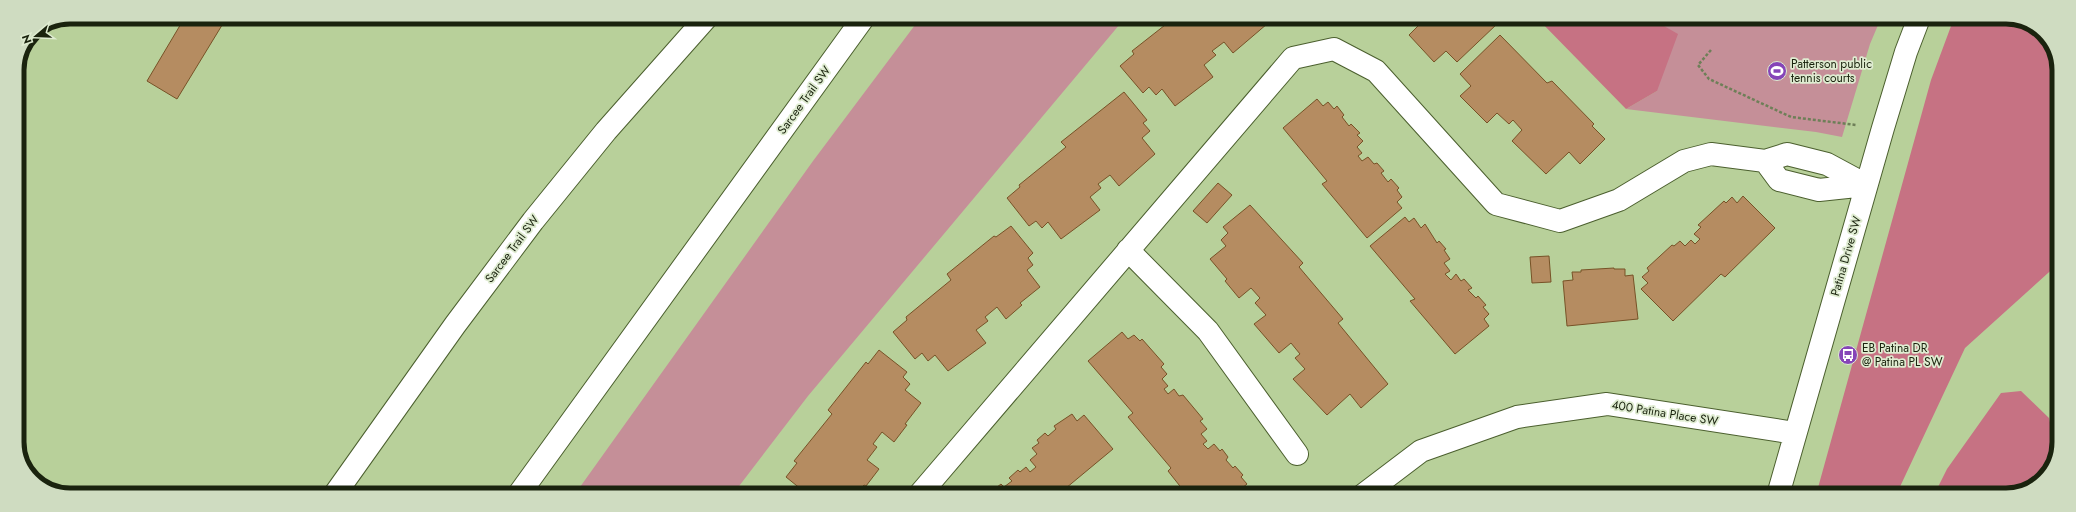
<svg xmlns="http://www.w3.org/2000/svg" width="2076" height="512" viewBox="0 0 2076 512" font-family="Jost,sans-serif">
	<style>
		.green { fill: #c58f98 }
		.forest { fill: #c67283 }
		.building { fill: #b58c61; stroke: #775227 }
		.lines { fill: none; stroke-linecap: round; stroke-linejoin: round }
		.minor-casing { stroke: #4b5f2e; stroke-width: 24 }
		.highway-casing { stroke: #4b5f2e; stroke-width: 24 }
		.path { stroke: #6e7f58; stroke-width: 2.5; stroke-dasharray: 3 2; stroke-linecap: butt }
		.minor { stroke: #fff; stroke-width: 22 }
		.highway { stroke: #fff; stroke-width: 22 }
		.labels { text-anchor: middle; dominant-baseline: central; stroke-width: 3.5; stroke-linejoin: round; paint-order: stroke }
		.poi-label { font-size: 12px; fill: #1a230e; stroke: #dfecd1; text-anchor: start }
		.street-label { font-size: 12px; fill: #1a230e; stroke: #dfecd1 }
		.rim { fill: none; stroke: #1a230e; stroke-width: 5 }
	</style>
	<rect width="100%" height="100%" fill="#b8d09a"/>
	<path class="green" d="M 921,17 L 1125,18 L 808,396 L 733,494 L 575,494 L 813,161 Z
		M 1650,18 L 1881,18 L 1870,44 L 1842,137 L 1816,132 L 1626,109 L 1657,91 Z"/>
	<path class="forest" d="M 1537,18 L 1650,18 L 1678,34 L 1657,91 L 1626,109 Z
		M 1954,18 L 2016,18 L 2046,35 L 2059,67 L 2058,264 L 1965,348 L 1898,491 L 1892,495 L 1816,495 L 1931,80 Z
		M 2021,391 L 2049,418 L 2057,454 L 2041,482 L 2006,495 L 1934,495 L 1947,469 L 2001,393 Z"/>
	<path class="building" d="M 185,17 L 227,17 L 177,99 L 147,81 Z
		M 1174,18 L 1263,18 L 1267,24 L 1233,53 L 1224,42 L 1212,51 L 1216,55 L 1204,65 L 1213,77 L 1175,106 L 1162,89 L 1156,95 L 1149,87 L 1143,93 L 1120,66 L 1134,54 L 1132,51 Z
		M 1413,18 L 1491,18 L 1497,24 L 1457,62 L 1446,51 L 1434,62 L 1409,35 L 1419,25 Z
		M 1500,35 L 1547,83 L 1552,81 L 1594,124 L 1592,126 L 1605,139 L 1580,164 L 1569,152 L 1546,174 L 1512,141 L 1522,130 L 1513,120 L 1509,124 L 1497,113 L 1487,123 L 1460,96 L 1471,86 L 1460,74 Z
		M 1124,92 L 1147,120 L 1143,123 L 1150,131 L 1142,138 L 1155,154 L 1119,186 L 1110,175 L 1098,184 L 1101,188 L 1090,197 L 1100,210 L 1061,239 L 1048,222 L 1042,228 L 1036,221 L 1029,226 L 1007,198 L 1020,187 L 1019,185 L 1066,147 L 1061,142 Z
		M 1317,99 L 1323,106 L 1328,102 L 1334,109 L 1337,106 L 1344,115 L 1342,117 L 1349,126 L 1351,124 L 1360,133 L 1357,135 L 1363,141 L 1357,147 L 1362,153 L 1358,156 L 1362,161 L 1368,157 L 1374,164 L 1377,163 L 1384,171 L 1381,173 L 1388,182 L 1391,179 L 1399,188 L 1397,190 L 1402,197 L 1397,202 L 1402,208 L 1367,238 L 1322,184 L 1327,181 L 1283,128 Z
		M 1218,183 L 1232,195 L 1207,223 L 1193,211 Z
		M 1743,196 L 1775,228 L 1725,277 L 1721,274 L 1673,321 L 1641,289 L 1648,283 L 1642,277 L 1649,271 L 1647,268 L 1672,245 L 1674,246 L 1680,241 L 1685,246 L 1691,240 L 1695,244 L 1700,239 L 1694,234 L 1701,227 L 1698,225 L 1724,201 L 1726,203 L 1732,197 L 1737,203 Z
		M 1250,205 L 1303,263 L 1299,267 L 1343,319 L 1338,323 L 1388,384 L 1361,408 L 1350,394 L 1327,415 L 1293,379 L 1305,369 L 1295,358 L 1300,354 L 1291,343 L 1279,353 L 1254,324 L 1266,315 L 1255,303 L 1260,298 L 1251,288 L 1239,298 L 1225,281 L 1227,279 L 1210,259 L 1226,246 L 1221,240 L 1228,233 L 1223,227 Z
		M 1405,217 L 1409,222 L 1414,218 L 1421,228 L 1425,224 L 1437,243 L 1439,241 L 1446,249 L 1444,250 L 1450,259 L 1444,263 L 1450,271 L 1445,274 L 1451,280 L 1456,274 L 1461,281 L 1464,279 L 1472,288 L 1468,290 L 1476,298 L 1478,296 L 1486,305 L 1483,307 L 1489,314 L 1484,319 L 1489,326 L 1455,354 L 1410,301 L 1415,299 L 1370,246 Z
		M 1011,226 L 1033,253 L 1028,258 L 1033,265 L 1027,270 L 1040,287 L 1020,303 L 1022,305 L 1006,319 L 997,307 L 985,317 L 988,321 L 976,330 L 986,343 L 948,371 L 935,355 L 928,361 L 922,353 L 915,359 L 893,332 L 907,320 L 906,317 L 951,280 L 947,274 L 994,236 L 996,237 Z
		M 1549,256 L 1551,282 L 1532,283 L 1530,257 Z
		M 1614,268 L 1614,269 L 1625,269 L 1625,276 L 1633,275 L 1638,319 L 1567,326 L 1563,281 L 1573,280 L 1572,272 L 1581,272 L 1581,270 Z
		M 1122,332 L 1128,339 L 1134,335 L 1140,341 L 1142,339 L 1164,364 L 1161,367 L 1167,374 L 1162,379 L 1168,386 L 1164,389 L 1168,394 L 1174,389 L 1179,396 L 1183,395 L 1203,419 L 1200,421 L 1207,429 L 1201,434 L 1207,441 L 1203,444 L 1208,449 L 1214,444 L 1220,451 L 1222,449 L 1228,457 L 1226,460 L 1233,468 L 1235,466 L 1243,475 L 1241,477 L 1247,484 L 1241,489 L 1246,495 L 1187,495 L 1168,471 L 1171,468 L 1128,417 L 1133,413 L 1088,361 Z
		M 879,350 L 907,372 L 903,377 L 910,384 L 905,390 L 921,403 L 905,424 L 907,425 L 894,442 L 882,432 L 873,444 L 877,447 L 867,460 L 879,469 L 866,486 L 864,485 L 856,494 L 835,494 L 832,492 L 830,494 L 819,493 L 817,494 L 807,494 L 786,477 L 797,463 L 794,461 L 832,414 L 828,410 L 866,362 L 868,364 Z
		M 1072,414 L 1077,421 L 1084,415 L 1113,449 L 1060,493 L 1061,494 L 994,494 L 992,491 L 1001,484 L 1004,487 L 1012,481 L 1009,478 L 1018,470 L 1020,472 L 1026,467 L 1030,472 L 1036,467 L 1030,460 L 1037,454 L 1032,448 L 1039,443 L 1037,440 L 1045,433 L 1048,436 L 1056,429 L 1054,426 Z
		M 768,487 L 780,494 L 764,494 Z"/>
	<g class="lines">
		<g class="minor-casing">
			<path id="minor" d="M 1765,161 L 1779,180 L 1819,190 L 1866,185
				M 1128,250 L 1208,331 L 1297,454
				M 920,494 L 1293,58 L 1334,49 L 1376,71 L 1496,204 L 1560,221 L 1619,200 L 1684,161 L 1711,154 L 1765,161 L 1787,154 L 1827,164 L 1866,185
				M 1363,495 L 1421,451 L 1517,417 L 1607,404 L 1795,433
				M 1778,495 L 1883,128 L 1906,52 L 1919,18"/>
		</g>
		<g class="highway-casing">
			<path id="highway" d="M 335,494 L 455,325 L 533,221 L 606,131 L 707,17
				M 519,494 L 864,17"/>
		</g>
		<path class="path" d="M 1711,50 L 1698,65 L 1709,79 L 1791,117 L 1856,125"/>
		<use href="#minor" class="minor"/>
		<use href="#highway" class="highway"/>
	</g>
	<defs>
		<g id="stadium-disc" transform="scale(1)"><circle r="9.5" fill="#8644b8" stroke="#dfecd1"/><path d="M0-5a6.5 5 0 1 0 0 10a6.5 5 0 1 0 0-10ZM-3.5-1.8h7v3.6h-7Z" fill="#fff"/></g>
		<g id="bus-disc" transform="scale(1)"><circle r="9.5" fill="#8644b8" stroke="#dfecd1"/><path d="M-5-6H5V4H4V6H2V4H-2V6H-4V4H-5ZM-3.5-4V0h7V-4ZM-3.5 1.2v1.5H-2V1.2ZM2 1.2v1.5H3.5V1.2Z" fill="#fff"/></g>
	</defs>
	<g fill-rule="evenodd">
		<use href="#stadium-disc" x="1777" y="71"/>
		<use href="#bus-disc" x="1848" y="355"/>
	</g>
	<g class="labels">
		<g class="poi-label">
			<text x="1791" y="64">Patterson public<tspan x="1791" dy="14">tennis courts</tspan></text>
			<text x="1862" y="348">EB Patina DR<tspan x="1862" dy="14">@ Patina PL SW</tspan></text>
		</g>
		<g class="street-label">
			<text transform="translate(804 100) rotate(-54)">Sarcee Trail SW</text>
			<text transform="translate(512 249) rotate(-53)">Sarcee Trail SW</text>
			<text transform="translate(1846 256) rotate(-74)">Patina Drive SW</text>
			<text transform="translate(1665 413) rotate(9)">400 Patina Place SW</text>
		</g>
	</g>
	<path d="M0 0H2076V512H0ZM70 24H2006A46 46 0 0 1 2052 70V442A46 46 0 0 1 2006 488H70A46 46 0 0 1 24 442V70A46 46 0 0 1 70 24Z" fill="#cfdcc1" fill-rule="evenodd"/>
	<path class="rim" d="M70 24H2006A46 46 0 0 1 2052 70V442A46 46 0 0 1 2006 488H70A46 46 0 0 1 24 442V70A46 46 0 0 1 70 24Z"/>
	<g transform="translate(36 36) rotate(251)" stroke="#dfecd1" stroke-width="3" paint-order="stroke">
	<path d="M0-3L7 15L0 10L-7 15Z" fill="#1a230e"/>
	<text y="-6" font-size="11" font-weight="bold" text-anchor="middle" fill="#1a230e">N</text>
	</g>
</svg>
